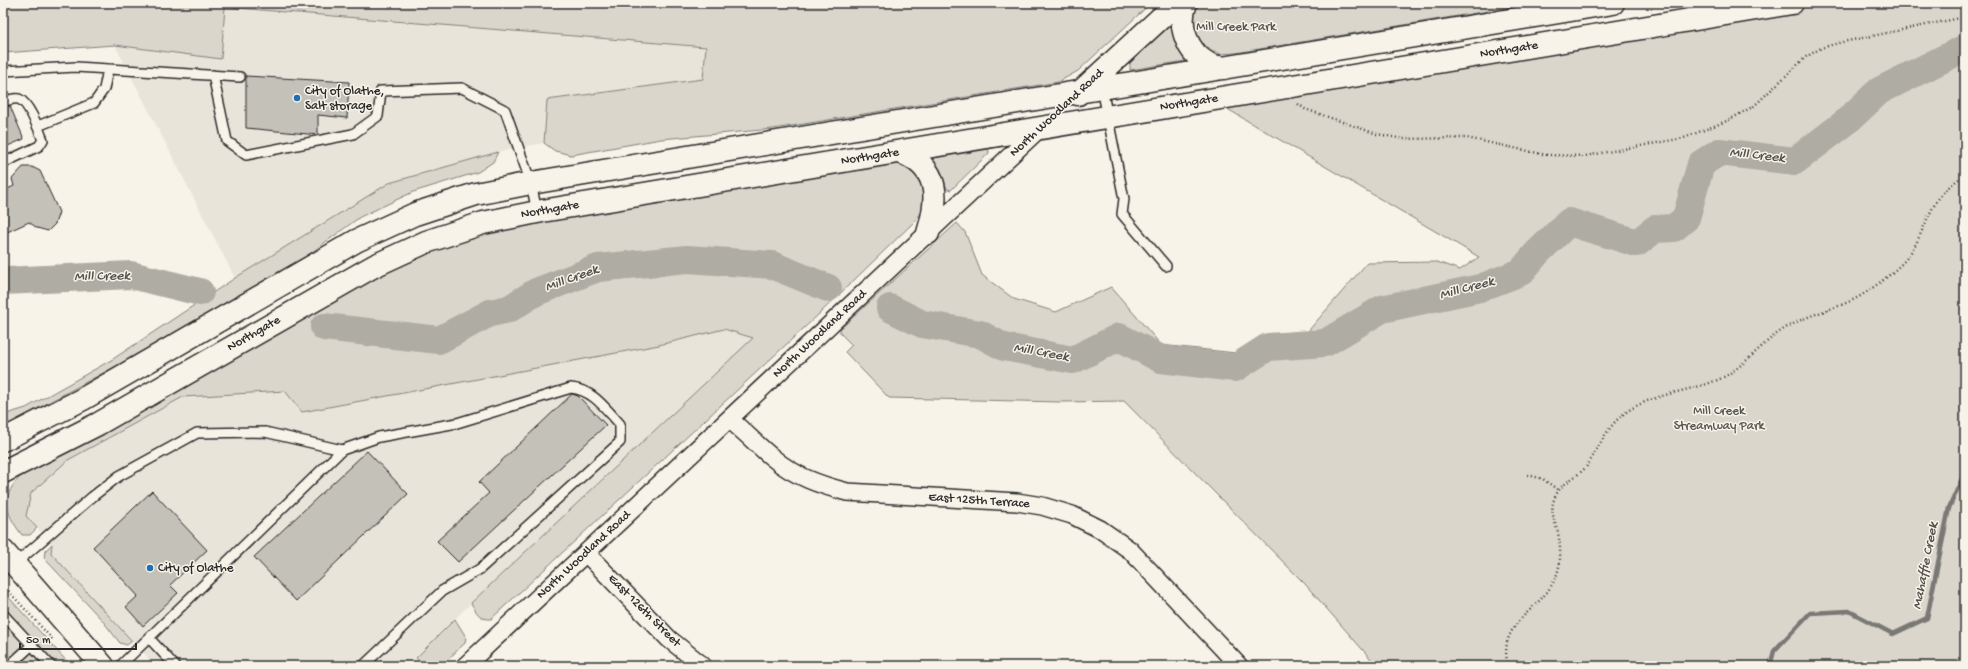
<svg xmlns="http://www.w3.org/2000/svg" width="1968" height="669" viewBox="0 0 1968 669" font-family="'Gochi Hand',sans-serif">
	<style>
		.built { fill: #e8e4da }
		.green { fill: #dad6cc; stroke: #82807c }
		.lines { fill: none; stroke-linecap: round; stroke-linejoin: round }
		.stream { stroke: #7a7874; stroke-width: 4.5 }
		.river { stroke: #afaca4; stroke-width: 28 }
		.building { fill: #c4c1b9; stroke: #2b2b2b }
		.lane-casing { stroke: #2b2b2b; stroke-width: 12 }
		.street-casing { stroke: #2b2b2b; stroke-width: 20 }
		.secondary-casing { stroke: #2b2b2b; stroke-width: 25 }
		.path { stroke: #2b2b2b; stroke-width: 2.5; stroke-dasharray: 1 3; stroke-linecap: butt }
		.lane { stroke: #f7f3e8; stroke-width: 9 }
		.street { stroke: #f7f3e8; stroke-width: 17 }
		.secondary { stroke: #f7f3e8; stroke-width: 22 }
		.poi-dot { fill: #1f6fb2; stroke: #f7f3e8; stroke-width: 1.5 }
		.labels { text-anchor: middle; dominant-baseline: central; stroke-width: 3; stroke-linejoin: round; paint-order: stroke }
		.park-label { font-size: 13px; fill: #575653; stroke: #f7f3e8 }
		.street-label { font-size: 13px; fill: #2b2b2b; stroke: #f7f3e8 }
		.poi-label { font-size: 13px; fill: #2b2b2b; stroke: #f7f3e8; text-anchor: start }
		.water-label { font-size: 14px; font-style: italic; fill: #53524f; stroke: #f7f3e8 }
	</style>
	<rect width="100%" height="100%" fill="#f7f3e8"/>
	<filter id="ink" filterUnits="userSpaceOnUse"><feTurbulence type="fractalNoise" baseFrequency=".025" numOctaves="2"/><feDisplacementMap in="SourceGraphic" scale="8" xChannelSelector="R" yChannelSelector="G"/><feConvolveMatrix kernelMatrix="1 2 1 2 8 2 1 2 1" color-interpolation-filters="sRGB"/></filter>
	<g filter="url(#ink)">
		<path class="built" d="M 225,7 L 706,47 L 704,79 L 547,100 L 544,143 L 498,152 L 389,183 L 235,278 L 115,45 L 221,59 Z
			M 724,329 L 753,338 L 471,603 L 408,666 L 149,666 L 148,658 L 51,553 L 52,544 L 26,516 L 31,493 L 68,460 L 183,397 L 285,391 L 659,345 Z"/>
		<path class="green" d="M 3,3 L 1151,3 L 1078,71 L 1058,82 L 773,129 L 661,139 L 571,155 L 555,151 L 544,143 L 547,100 L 703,79 L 706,47 L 225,7 L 221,59 L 115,45 L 3,53 Z
			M 1196,3 L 1536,3 L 1235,53 L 1220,54 L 1204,45 L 1194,30 L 1191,14 Z
			M 1793,3 L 1965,3 L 1965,666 L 1377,666 L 1305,584 L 1124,401 L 1061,402 L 889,398 L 845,352 L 852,345 L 840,333 L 840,329 L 957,223 L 965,232 L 982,275 L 1014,299 L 1056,312 L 1111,287 L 1161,345 L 1236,353 L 1270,350 L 1268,347 L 1296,345 L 1367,263 L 1437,262 L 1460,270 L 1479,257 L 1224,107 Z
			M 1167,27 L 1172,27 L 1184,54 L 1185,61 L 1130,70 L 1130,63 Z
			M 988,145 L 989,153 L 951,190 L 947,189 L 942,174 L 931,157 Z
			M 498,152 L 493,162 L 478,172 L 413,192 L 360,217 L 305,257 L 116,366 L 3,427 L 3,415 L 26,408 L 113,359 L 235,278 L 389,183 Z
			M 896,163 L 911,169 L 921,179 L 926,192 L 925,208 L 915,221 L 818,315 L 491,619 C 480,620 476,612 471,603 L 753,338 L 724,329 L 659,345 L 302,412 L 285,391 L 183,397 L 68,460 L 31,493 L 26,516 L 37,528 L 30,535 L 22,535 C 4,511 0,496 23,474 L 375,274 L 478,233 Z
			M 52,544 L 51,553 L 132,641 L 127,645 L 120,643 L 102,620 L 44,558 L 45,551 Z
			M 3,591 L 71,666 L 3,666 Z
			M 455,619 L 466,637 L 465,643 L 441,666 L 424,666 L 416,658 Z"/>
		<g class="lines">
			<path class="stream" d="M 1770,666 L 1774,651 L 1810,613 L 1849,611 L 1893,634 L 1927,618 L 1949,508 L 1965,472"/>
			<path class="river" d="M 3,281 L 131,275 L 200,292
				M 890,308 L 922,324 L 980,334 L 1004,347 L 1073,360 L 1119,337 L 1161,359 L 1235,368 L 1268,347 L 1325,343 L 1382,309 L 1480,288 L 1521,272 L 1537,253 L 1569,222 L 1637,243 L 1655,229 L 1674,228 L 1686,218 L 1701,164 L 1719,152 L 1795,161 L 1846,122 L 1879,91 L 1965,48
				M 324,327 L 439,340 L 490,313 L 509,309 L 536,292 L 598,268 L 687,259 L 772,265 L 828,288"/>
		</g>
		<path class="building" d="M 246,76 L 349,82 L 347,118 L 318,115 L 318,135 L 246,128 Z
			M 10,106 L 24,139 L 3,148 L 3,108 Z
			M 23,167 L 32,167 L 40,171 L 59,212 L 55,224 L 48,231 L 37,228 L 29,222 L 3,234 L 3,191 L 14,186 L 12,179 Z
			M 572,394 L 578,396 L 606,425 L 458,562 L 437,541 L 489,493 L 479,482 Z
			M 367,451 L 408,494 L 296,601 L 254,557 Z
			M 152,491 L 207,550 L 170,585 L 178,593 L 143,626 L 126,607 L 138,596 L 93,547 Z"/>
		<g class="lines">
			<g class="lane-casing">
				<path id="lane" d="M 3,71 L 76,67 L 240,77
					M 213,75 L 227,141 L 246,155 L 353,134 L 378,116 L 381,91 L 462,88 L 505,110 L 531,183 L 537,212
					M 1102,88 L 1124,199 L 1122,214 L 1166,266
					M 3,102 C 8,100 13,98 19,99 C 29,103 39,130 43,140 L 39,146 L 3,163
					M 38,126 L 94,103 L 104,89 L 108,69
					M 342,450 L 379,437 L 457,423 L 571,388 C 593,390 605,408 620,424 L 620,442 L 480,569 L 442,591 L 363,666
					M 15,564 L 92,497 L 119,476 L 197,433 L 265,432 L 342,450 L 120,666
					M 3,614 L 51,666
					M 149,638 L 175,666
					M 9,666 L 32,645"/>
			</g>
			<g class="street-casing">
				<path id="street" d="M 729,419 C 744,431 758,446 773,458 C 794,476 820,485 847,492 L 1017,502 L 1042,506 L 1072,515 L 1100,529 L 1130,550 L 1239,666
					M 586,553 L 669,639 L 703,666
					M 465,666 L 1040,128"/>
			</g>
			<g class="secondary-casing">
				<path id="secondary" d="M 1186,3 C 1177,25 1187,53 1209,64 C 1213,66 1219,67 1224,68
					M 1078,94 L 1177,3
					M 900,152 C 940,167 939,198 928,233
					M 3,440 L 83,399 L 356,241 L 415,214 L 476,194 L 531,183 L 1613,3
					M 3,472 L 98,424 L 374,266 L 426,242 L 483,223 L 542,211 L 1792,3
					M 3,551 L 103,666"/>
			</g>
			<path class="path" d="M 1298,104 L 1305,109 L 1377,134 L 1403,139 L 1467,138 L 1547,155 L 1585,156 L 1684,138 L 1729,120 L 1754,106 L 1806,57 L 1821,48 L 1838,43 L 1965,17
				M 1528,475 L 1543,479 L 1558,490
				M 3,585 L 54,641
				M 1508,666 C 1497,622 1537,614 1554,581 C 1561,568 1561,552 1559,538 C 1556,521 1547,510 1557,493 C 1564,481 1579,476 1587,466 C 1597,451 1604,433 1617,420 C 1641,395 1684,393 1715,381 C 1744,370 1763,339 1791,325 C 1816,311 1844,308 1868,291 C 1881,282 1900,268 1909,255 C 1925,232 1928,205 1950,186 C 1955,182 1959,178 1965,176"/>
			<use href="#lane" class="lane"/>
			<use href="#street" class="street"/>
			<use href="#secondary" class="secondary"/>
		</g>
	</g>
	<g class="poi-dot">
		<circle cx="297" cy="98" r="4"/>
		<circle cx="150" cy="568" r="4"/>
	</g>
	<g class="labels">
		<g class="park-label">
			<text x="1236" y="27">Mill Creek Park</text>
			<text x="1719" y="411">Mill Creek<tspan x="1719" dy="15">Streamway Park</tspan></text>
		</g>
		<g class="street-label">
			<text transform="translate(1509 50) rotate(-9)">Northgate</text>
			<text transform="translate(1189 103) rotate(-9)">Northgate</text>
			<text transform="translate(1057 113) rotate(-43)">North Woodland Road</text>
			<text transform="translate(870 157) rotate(-9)">Northgate</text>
			<text transform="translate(550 210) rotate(-10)">Northgate</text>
			<text transform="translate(254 334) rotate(-30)">Northgate</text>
			<text transform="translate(820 334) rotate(-43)">North Woodland Road</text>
			<text transform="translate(979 501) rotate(4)">East 125th Terrace</text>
			<text transform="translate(584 555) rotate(-43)">North Woodland Road</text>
			<text transform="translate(644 611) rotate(45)">East 126th Street</text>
		</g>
		<g class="poi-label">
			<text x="305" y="91">City of Olathe,<tspan x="305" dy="15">Salt storage</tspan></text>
			<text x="158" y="568">City of Olathe</text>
		</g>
		<g class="water-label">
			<text transform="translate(1757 156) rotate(6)">Mill Creek</text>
			<text transform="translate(102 277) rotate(-1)">Mill Creek</text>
			<text transform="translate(572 279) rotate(-20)">Mill Creek</text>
			<text transform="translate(1467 289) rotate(-15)">Mill Creek</text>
			<text transform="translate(1041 353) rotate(10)">Mill Creek</text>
			<text transform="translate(1926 566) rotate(-79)">Mahaffie Creek</text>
		</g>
	</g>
	<rect width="1968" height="669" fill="none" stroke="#f7f3e8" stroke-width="16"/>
	<rect x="8" y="8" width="1952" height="653" fill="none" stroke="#2b2b2b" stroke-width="1.5" filter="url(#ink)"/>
	<path d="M20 643v6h116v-6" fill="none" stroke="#2b2b2b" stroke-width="2"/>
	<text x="26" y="643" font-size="12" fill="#2b2b2b" stroke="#f7f3e8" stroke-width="3" paint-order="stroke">50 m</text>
</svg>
